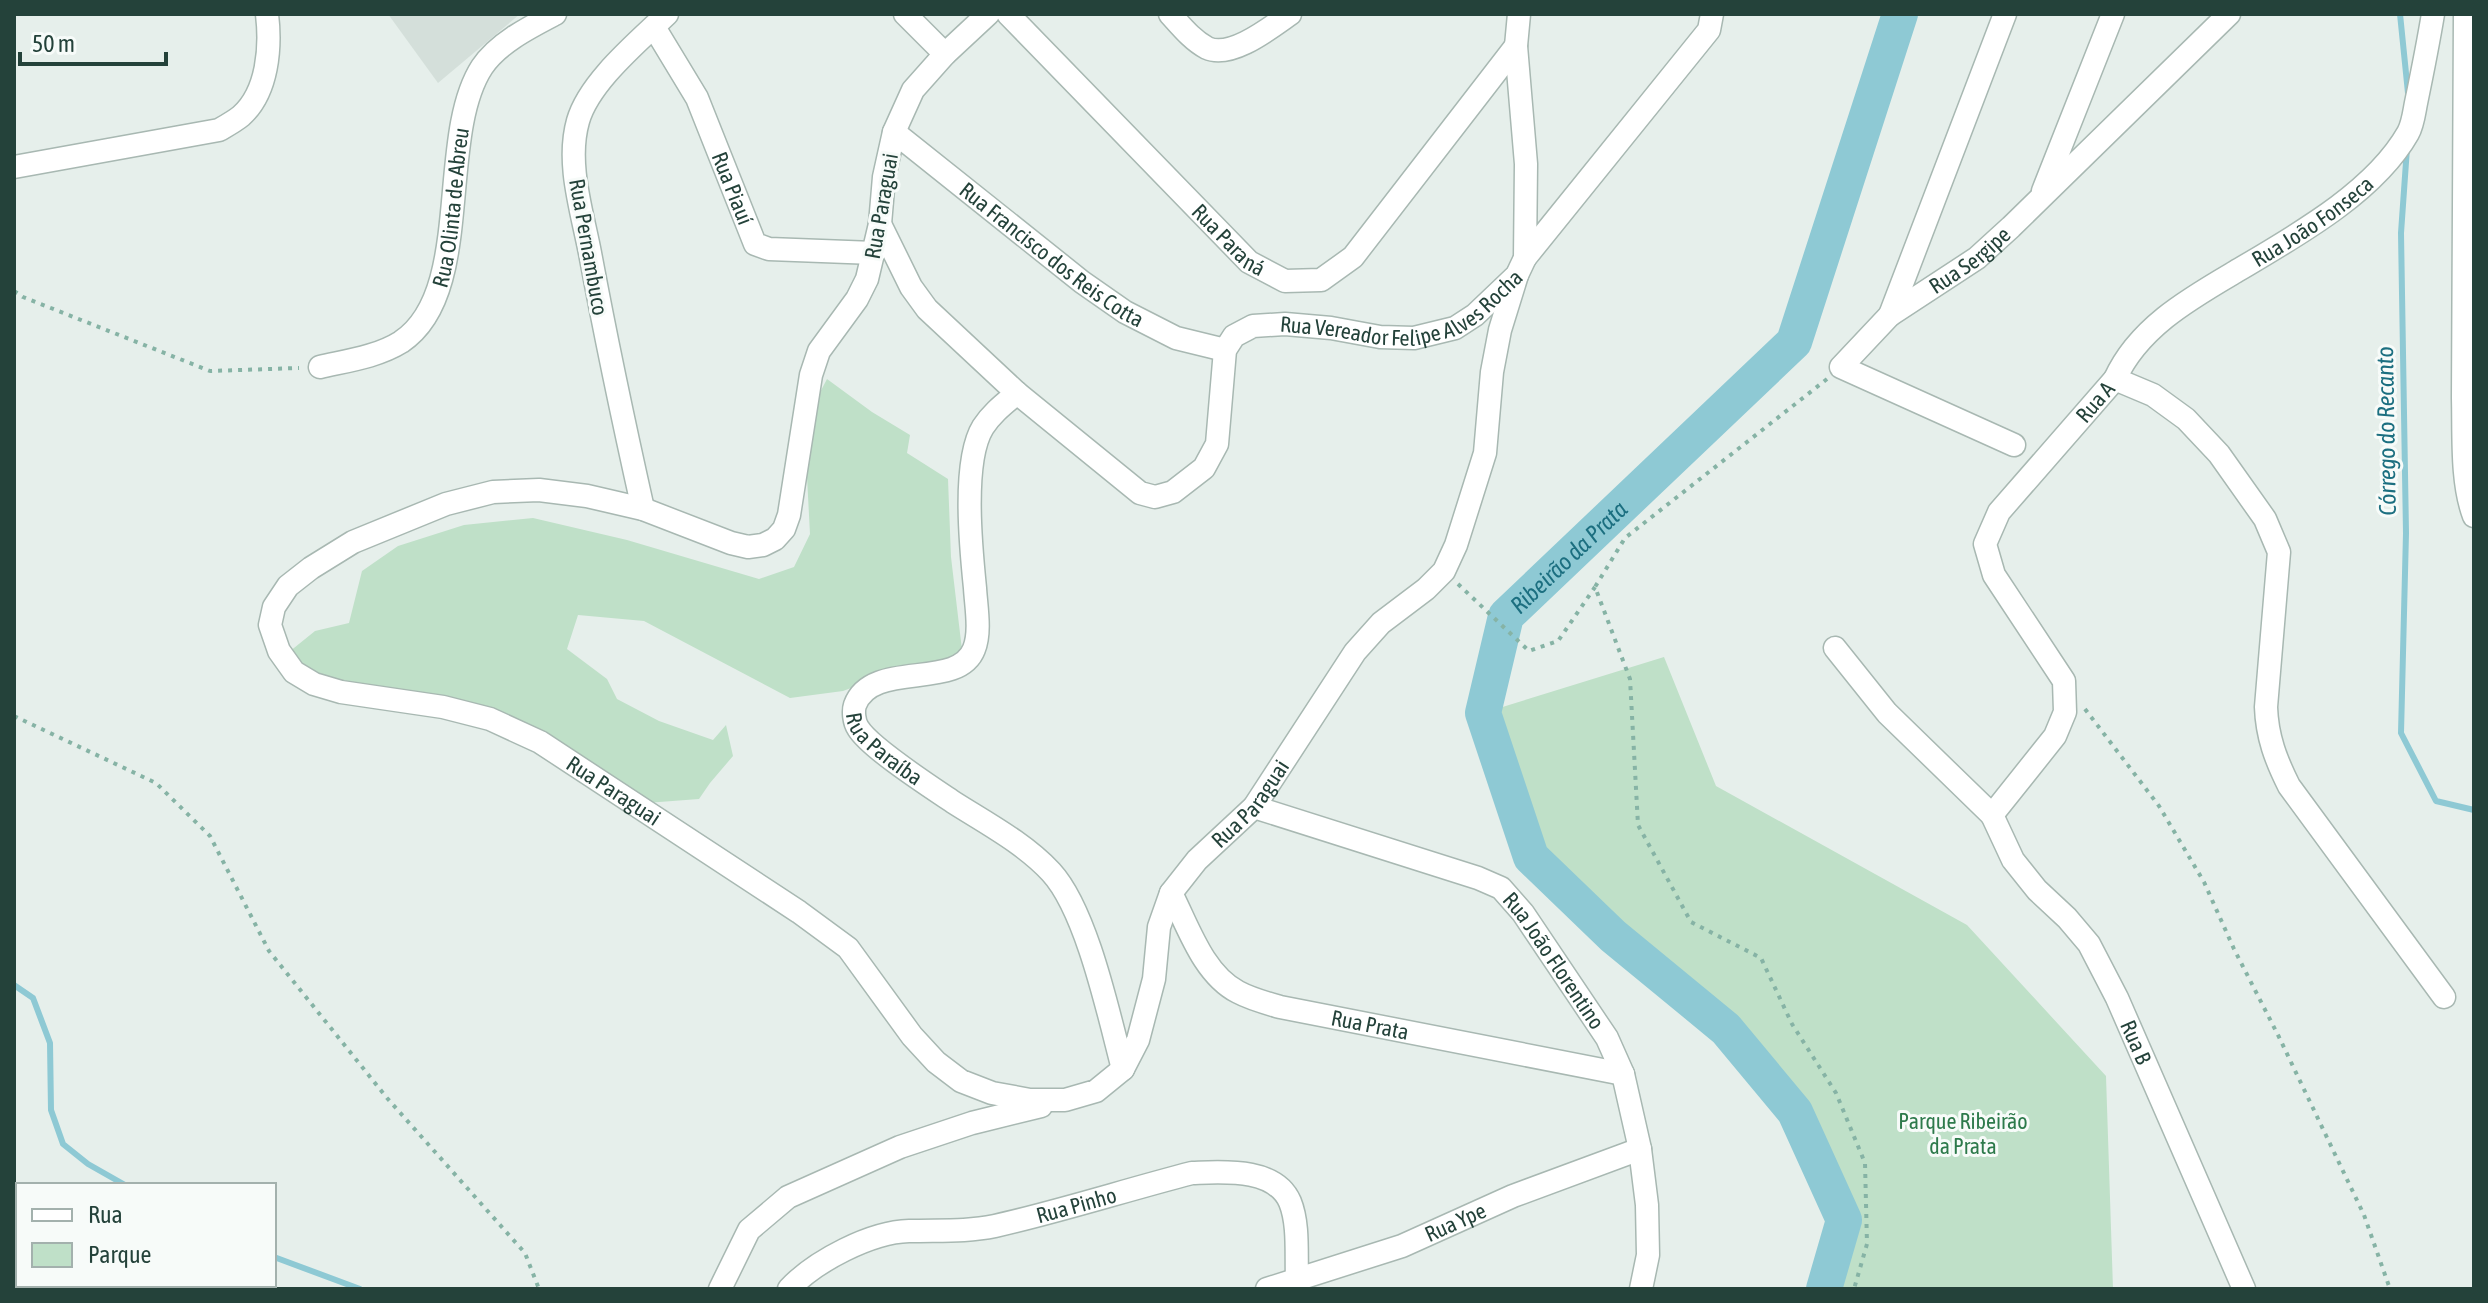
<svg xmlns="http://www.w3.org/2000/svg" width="2488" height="1303" viewBox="0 0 2488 1303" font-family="'Asap Condensed',sans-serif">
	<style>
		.built { fill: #d4dfda }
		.green { fill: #bfe0c8 }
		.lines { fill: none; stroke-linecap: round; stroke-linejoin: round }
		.stream { stroke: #8ec9d4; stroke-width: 6 }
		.river { stroke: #8ec9d4; stroke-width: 36 }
		.minor-casing { stroke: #a8b8b2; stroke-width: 25 }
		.path { stroke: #86b3a5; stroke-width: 4; stroke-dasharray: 4 6; stroke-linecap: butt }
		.minor { stroke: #fff; stroke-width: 22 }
		.labels { text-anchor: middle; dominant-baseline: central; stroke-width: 6; stroke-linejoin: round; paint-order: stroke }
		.street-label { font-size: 22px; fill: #24423a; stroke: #f7fbf9 }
		.park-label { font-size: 22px; fill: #2d7a4b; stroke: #f7fbf9 }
		.water-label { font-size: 24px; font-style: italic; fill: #1c6f80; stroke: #f7fbf9 }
	</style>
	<rect width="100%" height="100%" fill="#e6efeb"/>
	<path class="built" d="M 388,14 L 520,14 L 438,83 Z"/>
	<path class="green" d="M 827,379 L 872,412 L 910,435 L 907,453 L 948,479 L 951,557 L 962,650 L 950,662 L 883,676 L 843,691 L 790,698 L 644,621 L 578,615 L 567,649 L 607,679 L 617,699 L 659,721 L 713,740 L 726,725 L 733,756 L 710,783 L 699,799 L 646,803 L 531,732 L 314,676 L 289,652 L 315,631 L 349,623 L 362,571 L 398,546 L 464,525 L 533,518 L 627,540 L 759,579 L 794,567 L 810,534 L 807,477 L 814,404 Z
		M 1664,657 L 1716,786 L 1967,925 L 2106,1076 L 2113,1289 L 1824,1289 L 1844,1220 L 1795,1113 L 1726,1029 L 1613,936 L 1531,857 L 1483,713 Z"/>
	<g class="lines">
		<path class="stream" d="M 2400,14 L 2408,93
			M 2407,148 L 2401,233 L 2406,533 L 2401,733 L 2436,801 L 2474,810
			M 14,985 L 33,998 L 50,1043 L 51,1110 L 63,1144 L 88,1164 L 125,1185
			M 274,1257 L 360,1289"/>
		<path class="river" id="s1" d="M 1824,1289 L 1844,1220 L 1795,1112 L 1726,1029 L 1613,936 L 1531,857 L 1483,713 L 1506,616 L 1794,342 L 1900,14"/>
		<g class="minor-casing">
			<g id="minor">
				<path d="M 905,14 L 945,54"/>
				<path id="s2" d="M 988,14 L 945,54 L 913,90 L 894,132 L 884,177 L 880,224 L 867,279 L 857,299 L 819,351 L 811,375 L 789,515 L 784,529 L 775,539 L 763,545 L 748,547 L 731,543 L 643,509 L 587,496 L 539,490 L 493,492 L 446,504 L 353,542 L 311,568 L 288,586 L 274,607 L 270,625 L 279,651 L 294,672 L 314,684 L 341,692 L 443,707 L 490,719 L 540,742 L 799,912 L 848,948 L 912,1036 L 936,1062 L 961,1081 L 992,1093 L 1030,1100 L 1065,1100 L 1096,1091 L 1123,1069 L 1138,1040 L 1154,979 L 1159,927 L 1171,893 L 1197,860 L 1254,807 L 1355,652 L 1381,623 L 1426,589 L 1444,571 L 1456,545 L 1485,453 L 1492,372 L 1500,330 L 1517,275"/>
				<path id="s3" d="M 1008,14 L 1249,262 L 1285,281 L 1321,280 L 1353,257 L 1516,46"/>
				<path d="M 1170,14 C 1181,26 1192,40 1207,48 C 1231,59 1270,28 1290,14"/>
				<path d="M 2465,14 L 2463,398 C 2464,434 2461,482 2474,516"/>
				<path id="s4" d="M 654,27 L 697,98 L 755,244 L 769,249 L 874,253"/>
				<path id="s5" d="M 894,132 L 1082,282 L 1125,312 L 1176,338 L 1225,350"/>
				<path d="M 14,167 L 219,130 C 226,126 235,121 241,116 C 268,92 271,47 267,14"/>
				<path d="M 2043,191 L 2113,14"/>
				<path id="s6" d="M 880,224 L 911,287 L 927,309 L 1017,393 L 1140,493 L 1155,497 L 1173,492 L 1204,468 L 1217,444 L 1225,350 L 1234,336 L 1253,326 L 1285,324 L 1331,328 L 1380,337 L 1414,338 L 1455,328 L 1475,315 L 1517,275 L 1525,258 L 1526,164 L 1516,46 L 1519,14"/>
				<path d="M 1525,258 L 1709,30 L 1712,14"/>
				<path d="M 1890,315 L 2005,14"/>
				<path id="s7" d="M 320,367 C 346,361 377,357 401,342 C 475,293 436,138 482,67 C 498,43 530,27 555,14"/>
				<path id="s8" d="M 2115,379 C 2138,328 2189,299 2235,272 C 2294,237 2374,193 2408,133 C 2413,124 2414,113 2416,103 C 2422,74 2428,44 2433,14"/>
				<path id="s9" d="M 1017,393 C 1004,404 992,413 983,427 C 962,461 971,549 975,588 C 976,606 981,632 974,649 C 958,691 872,659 855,705 C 853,711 854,722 858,728 C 870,748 931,787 953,802 C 986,823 1024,843 1051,872 C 1087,911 1109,1016 1123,1069"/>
				<path id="s10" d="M 2014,445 L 1841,367 L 1890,315 L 1977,258 L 2011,227 L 2229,14"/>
				<path d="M 643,509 C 624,424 606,339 590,253 C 582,211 566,163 578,121 C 589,82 638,42 667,14"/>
				<path id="s11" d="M 1835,648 L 1887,713 L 1992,815 L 2055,736 L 2065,712 L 2064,681 L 1994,575 L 1985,544 L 1999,512 L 2115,379 L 2153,395 L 2186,419 L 2219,454 L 2265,519 L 2279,552 L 2266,707 C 2267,737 2276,760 2289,786 L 2444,997"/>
				<path id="s12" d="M 1254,807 L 1478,878 L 1501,888 L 1523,913 L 1607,1038 L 1623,1074 L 1640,1149 L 1647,1205 L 1648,1255 L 1641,1289"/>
				<path id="s13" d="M 1992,815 L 2013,860 L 2037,890 L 2067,918 L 2089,944 L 2117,998 L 2244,1289"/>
				<path id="s14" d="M 1171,893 C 1188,926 1203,974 1238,992 C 1251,999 1266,1003 1280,1007 L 1623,1074"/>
				<path d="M 720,1289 L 749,1230 L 788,1197 L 900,1147 L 972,1123 L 1041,1106"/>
				<path id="s15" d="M 789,1289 C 815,1261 871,1232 909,1231 C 939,1230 966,1232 995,1226 C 1061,1211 1126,1190 1192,1173 C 1222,1172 1275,1167 1290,1202 C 1299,1224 1296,1254 1297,1278"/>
				<path id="s16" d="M 1267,1289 L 1402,1246 L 1513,1196 L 1640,1149"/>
			</g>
		</g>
		<path class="path" d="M 14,291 L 23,297 L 210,371 L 299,368
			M 1827,379 L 1625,538 L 1595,587 L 1630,679 L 1638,825 L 1691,922 L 1761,958 L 1792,1024 L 1836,1093 L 1865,1163 L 1867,1244 L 1854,1289
			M 1458,584 L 1529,651 L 1558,641 L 1595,587
			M 2085,709 L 2159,806 L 2204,882 L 2234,949 L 2279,1037 L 2364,1215 L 2390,1289
			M 14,716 L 156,783 L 210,836 L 269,951 L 387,1098 L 525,1253 L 539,1289"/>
		<use href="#minor" class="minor"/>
	</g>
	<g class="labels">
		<g class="street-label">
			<text stroke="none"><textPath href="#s4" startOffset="180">Rua Piauí</textPath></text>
			<text stroke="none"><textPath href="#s7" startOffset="234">Rua Olinta de Abreu</textPath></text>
			<text transform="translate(881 206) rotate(-80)">Rua Paraguai</text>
			<text stroke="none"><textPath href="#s8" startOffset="256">Rua João Fonseca</textPath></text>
			<text stroke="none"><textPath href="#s3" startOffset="316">Rua Paraná</textPath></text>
			<text transform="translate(589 247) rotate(80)">Rua Pernambuco</text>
			<text stroke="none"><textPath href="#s5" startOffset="200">Rua Francisco dos Reis Cotta</textPath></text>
			<text stroke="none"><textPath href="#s10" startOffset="358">Rua Sergipe</textPath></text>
			<text stroke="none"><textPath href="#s6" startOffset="770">Rua Vereador Felipe Alves Rocha</textPath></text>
			<text stroke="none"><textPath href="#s11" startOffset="728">Rua A</textPath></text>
			<text stroke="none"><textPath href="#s9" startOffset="468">Rua Paraíba</textPath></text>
			<text stroke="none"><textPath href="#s2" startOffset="1548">Rua Paraguai</textPath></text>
			<text stroke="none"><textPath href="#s2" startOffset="2484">Rua Paraguai</textPath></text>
			<text stroke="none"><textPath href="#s12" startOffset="350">Rua João Florentino</textPath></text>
			<text stroke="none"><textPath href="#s14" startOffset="258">Rua Prata</textPath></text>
			<text stroke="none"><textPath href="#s13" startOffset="272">Rua B</textPath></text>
			<text stroke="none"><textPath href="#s15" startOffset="306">Rua Pinho</textPath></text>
			<text stroke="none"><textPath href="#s16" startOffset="200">Rua Ype</textPath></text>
		</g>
		<g class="park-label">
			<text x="1963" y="1121">Parque Ribeirão<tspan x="1963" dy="25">da Prata</tspan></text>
		</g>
		<g class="water-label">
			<text transform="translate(2386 431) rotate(-91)">Córrego do Recanto</text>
			<text stroke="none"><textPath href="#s1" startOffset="896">Ribeirão da Prata</textPath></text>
		</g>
	</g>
	<rect width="2488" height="1303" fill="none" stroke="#24423a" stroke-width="32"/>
	<rect x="16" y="1183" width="260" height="104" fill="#f7fbf9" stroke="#a3b1ad" stroke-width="2"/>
	<rect x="32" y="1209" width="40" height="12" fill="#ffffff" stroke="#a3b1ad" stroke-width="2"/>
	<text x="88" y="1223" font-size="24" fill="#24423a">Rua</text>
	<rect x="32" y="1243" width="40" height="24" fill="#bfe0c8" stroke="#a3b1ad" stroke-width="2"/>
	<text x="88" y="1263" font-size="24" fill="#24423a">Parque</text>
	<path d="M20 52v12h146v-12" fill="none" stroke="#24423a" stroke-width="4"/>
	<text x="32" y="52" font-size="24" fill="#24423a" stroke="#f7fbf9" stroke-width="6" paint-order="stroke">50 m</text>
</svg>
